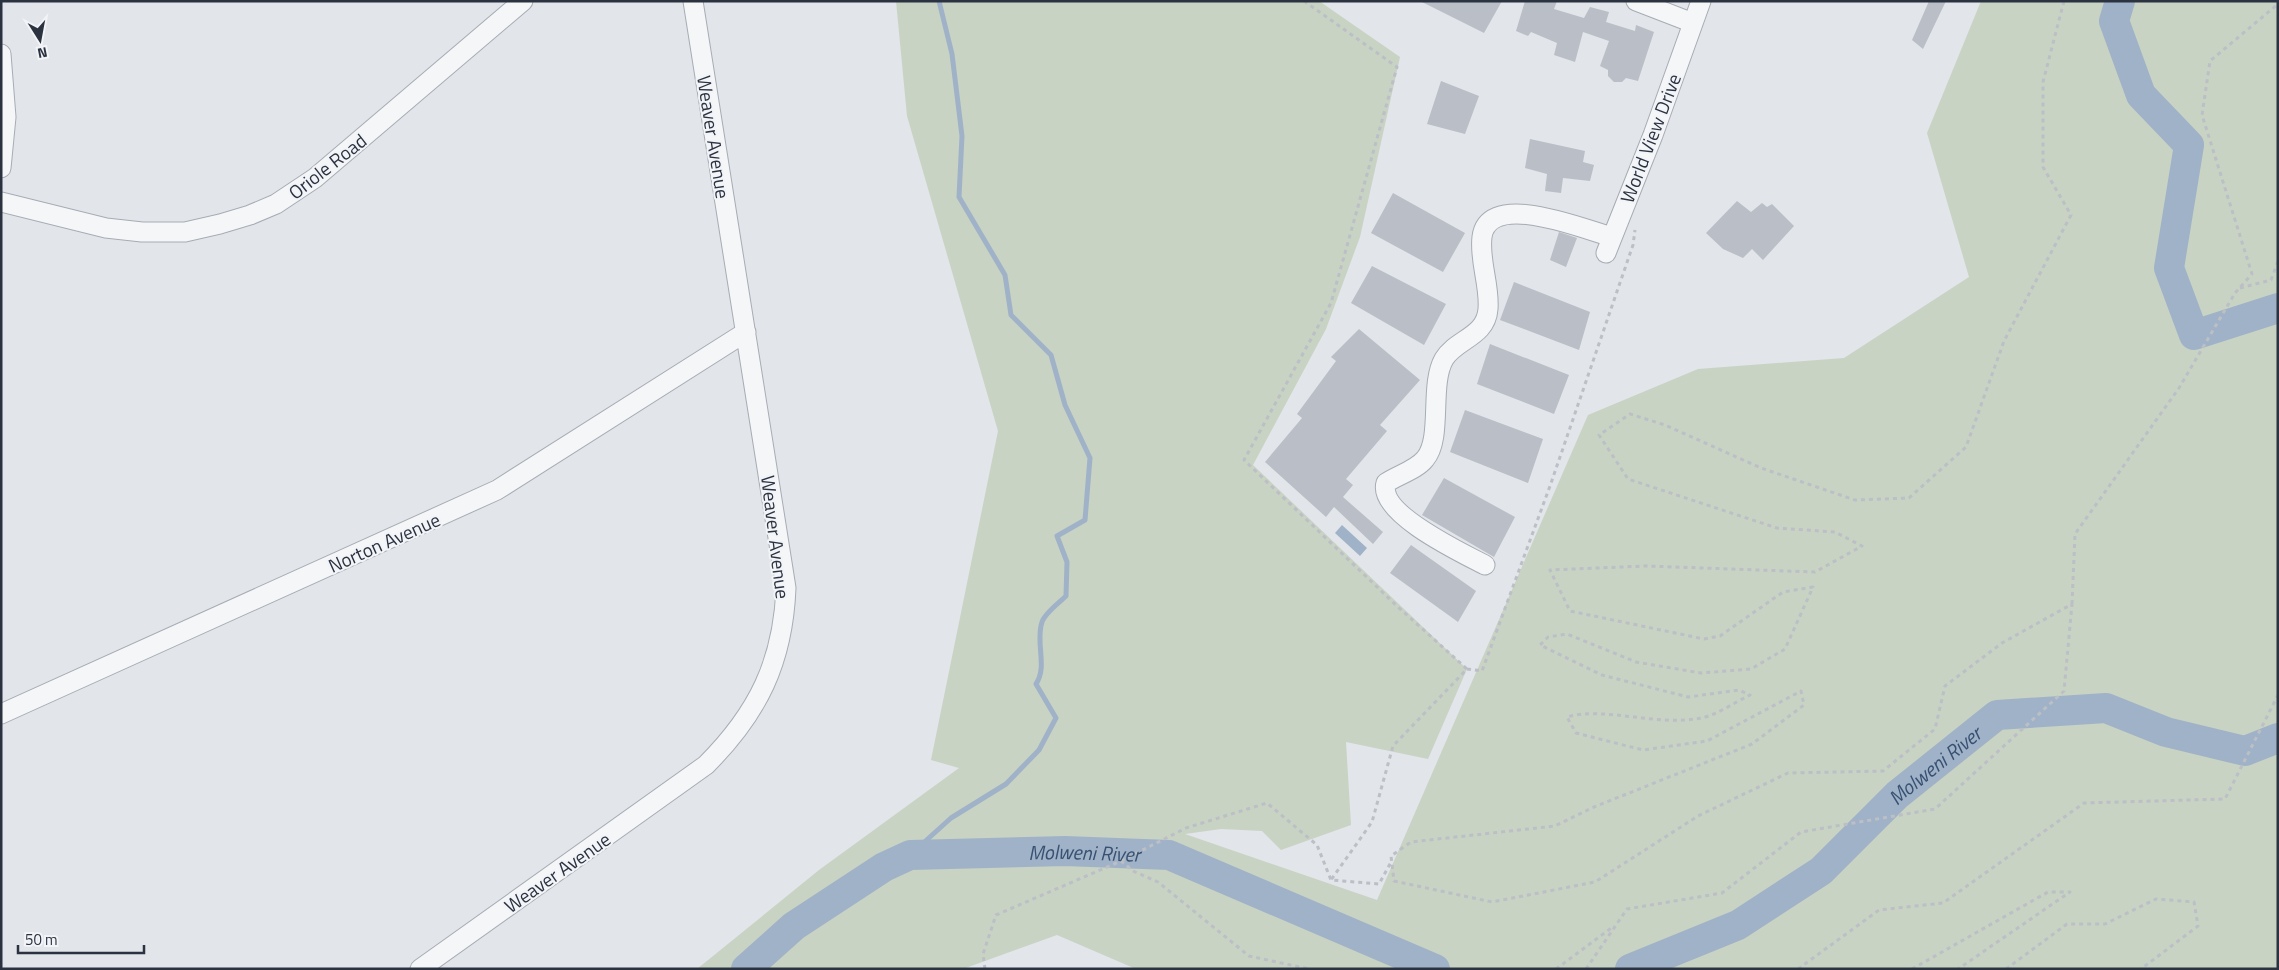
<svg xmlns="http://www.w3.org/2000/svg" width="2279" height="970" viewBox="0 0 2279 970" font-family="'Titillium Web',sans-serif">
	<style>
		.green { fill: #c8d3c4 }
		.water { fill: #a0b2c7 }
		.lines { fill: none; stroke-linecap: round; stroke-linejoin: round }
		.stream { stroke: #a0b2c7; stroke-width: 5 }
		.river { stroke: #a0b2c7; stroke-width: 30 }
		.building { fill: #babec6 }
		.street-casing { stroke: #a7acb4; stroke-width: 21 }
		.path { stroke: #bcbfc5; stroke-width: 3; stroke-dasharray: 4 4; stroke-linecap: butt }
		.street { stroke: #f5f6f8; stroke-width: 19 }
		.labels { text-anchor: middle; dominant-baseline: central; stroke-width: 4; stroke-linejoin: round; paint-order: stroke }
		.street-label { font-size: 19px; fill: #2b3341; stroke: #f2f4f7 }
		.water-label { font-size: 20px; font-style: italic; fill: #385172; stroke: #f2f4f7 }
	</style>
	<rect width="100%" height="100%" fill="#e2e5ea"/>
	<path class="green" d="M 896,1 L 1319,1 L 1400,57 L 1360,237 L 1326,329 L 1253,465 L 1467,669 L 1428,759 L 1346,742 L 1351,825 L 1281,850 L 1262,831 L 1221,829 L 1185,834 L 1377,900 L 1588,415 L 1698,369 L 1844,358 L 1969,277 L 1927,133 L 1981,1 L 2278,1 L 2278,969 L 1136,969 L 1057,935 L 963,969 L 697,969 L 819,870 L 959,768 L 931,760 L 998,431 L 907,116 Z"/>
	<path class="water" d="M 1342,525 L 1367,548 L 1360,556 L 1335,533 Z"/>
	<g class="lines">
		<path class="stream" d="M 910,855 L 951,818 L 1006,784 L 1039,750 L 1056,718 L 1036,684 C 1048,666 1035,643 1042,622 C 1045,613 1059,603 1066,596 L 1067,562 L 1057,536 L 1085,520 L 1090,458 L 1065,405 L 1051,355 L 1011,315 L 1005,275 L 959,197 L 962,136 L 952,54 L 939,1"/>
		<g class="river">
			<path d="M 2120,1 L 2114,21 L 2141,95 L 2189,145 L 2169,268 L 2194,335 L 2278,308"/>
			<path id="s1" d="M 746,969 L 794,926 L 884,867 L 910,855 L 1065,851 L 1169,855 L 1435,969"/>
			<path id="s2" d="M 1630,969 L 1738,925 L 1821,871 L 1897,795 L 1997,715 L 2106,708 L 2166,732 L 2245,751 L 2278,738"/>
		</g>
	</g>
	<path class="building" d="M 1420,1 L 1502,1 L 1484,33 Z
		M 1525,1 L 1557,1 L 1554,9 L 1584,18 L 1590,7 L 1609,12 L 1606,22 L 1635,31 L 1636,25 L 1654,32 L 1638,81 L 1626,78 L 1622,82 L 1614,82 L 1608,76 L 1608,70 L 1600,66 L 1609,41 L 1583,32 L 1575,62 L 1554,55 L 1557,43 L 1531,32 L 1528,36 L 1516,31 Z
		M 1929,1 L 1946,1 L 1923,49 L 1912,40 Z
		M 1441,81 L 1479,96 L 1465,134 L 1427,124 Z
		M 1530,139 L 1585,151 L 1583,162 L 1594,165 L 1590,181 L 1563,178 L 1561,193 L 1545,191 L 1547,174 L 1525,168 Z
		M 1393,193 L 1465,233 L 1443,272 L 1371,233 Z
		M 1737,201 L 1751,212 L 1762,203 L 1767,207 L 1772,204 L 1794,226 L 1763,260 L 1752,249 L 1743,258 L 1723,249 L 1706,233 Z
		M 1559,232 L 1577,238 L 1566,267 L 1550,260 Z
		M 1372,266 L 1446,304 L 1424,345 L 1351,303 Z
		M 1514,282 L 1590,312 L 1579,350 L 1500,320 Z
		M 1359,329 L 1420,380 L 1380,425 L 1387,431 L 1346,479 L 1353,485 L 1343,497 L 1383,532 L 1373,544 L 1334,507 L 1326,517 L 1265,462 L 1302,418 L 1297,414 L 1336,361 L 1331,357 Z
		M 1490,344 L 1569,375 L 1554,414 L 1477,384 Z
		M 1465,410 L 1543,439 L 1528,483 L 1450,452 Z
		M 1444,478 L 1515,517 L 1494,557 L 1422,515 Z
		M 1411,545 L 1476,591 L 1458,622 L 1390,573 Z"/>
	<g class="lines">
		<g class="street-casing">
			<path id="street" d="M 1636,1 L 1693,23
				M 1,54 L 6,117 L 1,168
				M 1,202 L 106,228 L 142,232 L 185,232 L 220,224 L 250,215 L 276,204 L 315,178 L 523,1
				M 1606,253 L 1653,135 L 1701,1
				M 1485,565 C 1462,553 1377,513 1386,483 C 1398,475 1416,470 1425,459 C 1443,438 1429,385 1444,359 C 1456,339 1486,337 1488,309 C 1490,285 1479,261 1482,237 C 1488,189 1586,230 1612,237
				M 1,714 L 497,490 L 746,332
				M 420,969 L 706,765 C 758,713 783,662 786,588 L 693,1"/>
		</g>
		<path class="path" d="M 1304,1 L 1397,67 L 1331,303 L 1244,460 L 1398,607 L 1467,669 L 1393,746 L 1372,822 L 1331,880
			M 2240,288 L 2271,280 L 2278,261
			M 2072,604 L 2075,534 L 2179,388 L 2235,293 L 2252,274 L 2202,115 L 2210,61 L 2278,4
			M 1467,669 L 1482,671 L 1550,486 L 1633,245 L 1635,230
			M 1121,861 L 1186,828 L 1267,803 L 1317,845 L 1331,880 L 1379,884 L 1391,862
			M 985,969 L 983,954 L 996,915 L 1121,861 L 1133,871 L 1158,882 L 1249,956 L 1309,969
			M 1556,969 L 1614,926
			M 1586,969 L 1627,909 L 1722,893 L 1801,832 L 1935,809 L 2064,691 L 2072,604 L 2002,643 L 1945,686 L 1935,729 L 1883,771 L 1788,773 L 1698,816 L 1595,882 L 1492,902 L 1394,881 L 1391,856 L 1411,842 L 1555,826 L 1594,807 L 1752,744 L 1804,705 L 1801,691 L 1707,741 L 1643,750 L 1576,733 L 1567,717 C 1604,706 1659,727 1701,718 C 1717,715 1735,702 1750,695 L 1739,690 L 1688,697 L 1602,675 L 1540,645 L 1548,637 L 1567,634 L 1636,662 L 1701,673 L 1751,669 L 1785,649 L 1813,587 L 1783,592 L 1720,636 L 1704,639 L 1570,611 L 1550,570 L 1646,566 L 1815,572 L 1862,546 L 1835,532 L 1777,528 L 1628,479 L 1599,435 L 1630,414 L 1665,425 L 1761,468 L 1855,500 L 1909,498 L 1966,447 L 2004,341 L 2071,215 L 2043,167 L 2043,82 L 2064,1
			M 1798,969 L 1879,910 L 1943,903 L 2084,803 L 2225,799 L 2278,695
			M 1912,969 L 2048,892 L 2070,892 L 1958,969
			M 2006,969 L 2067,924 L 2105,924 L 2156,899 L 2194,902 L 2198,926 L 2141,969"/>
		<use href="#street" class="street"/>
	</g>
	<g class="labels">
		<g class="street-label">
			<text transform="translate(714 137) rotate(81)">Weaver Avenue</text>
			<text transform="translate(1650 138) rotate(-69)">World View Drive</text>
			<text transform="translate(327 166) rotate(-38)">Oriole Road</text>
			<text transform="translate(776 537) rotate(83)">Weaver Avenue</text>
			<text transform="translate(384 542) rotate(-24)">Norton Avenue</text>
			<text transform="translate(557 872) rotate(-35)">Weaver Avenue</text>
		</g>
		<g class="water-label">
			<text stroke="none"><textPath href="#s2" startOffset="371">Molweni River</textPath></text>
			<text stroke="none"><textPath href="#s1" startOffset="375">Molweni River</textPath></text>
		</g>
	</g>
	<rect width="2279" height="970" fill="none" stroke="#2b3341" stroke-width="5"/>
	<g transform="translate(40 40) rotate(169)" stroke="#f2f4f7" stroke-width="4" paint-order="stroke">
	<path d="M0-4L9 19L0 12L-9 19Z" fill="#2b3341"/>
	<text y="-8" font-size="14" font-weight="bold" text-anchor="middle" fill="#2b3341">N</text>
	</g>
	<path d="M18 945v8h126v-8" fill="none" stroke="#2b3341" stroke-width="2.5"/>
	<text x="25" y="945" font-size="15" fill="#2b3341" stroke="#f2f4f7" stroke-width="4" paint-order="stroke">50 m</text>
</svg>
